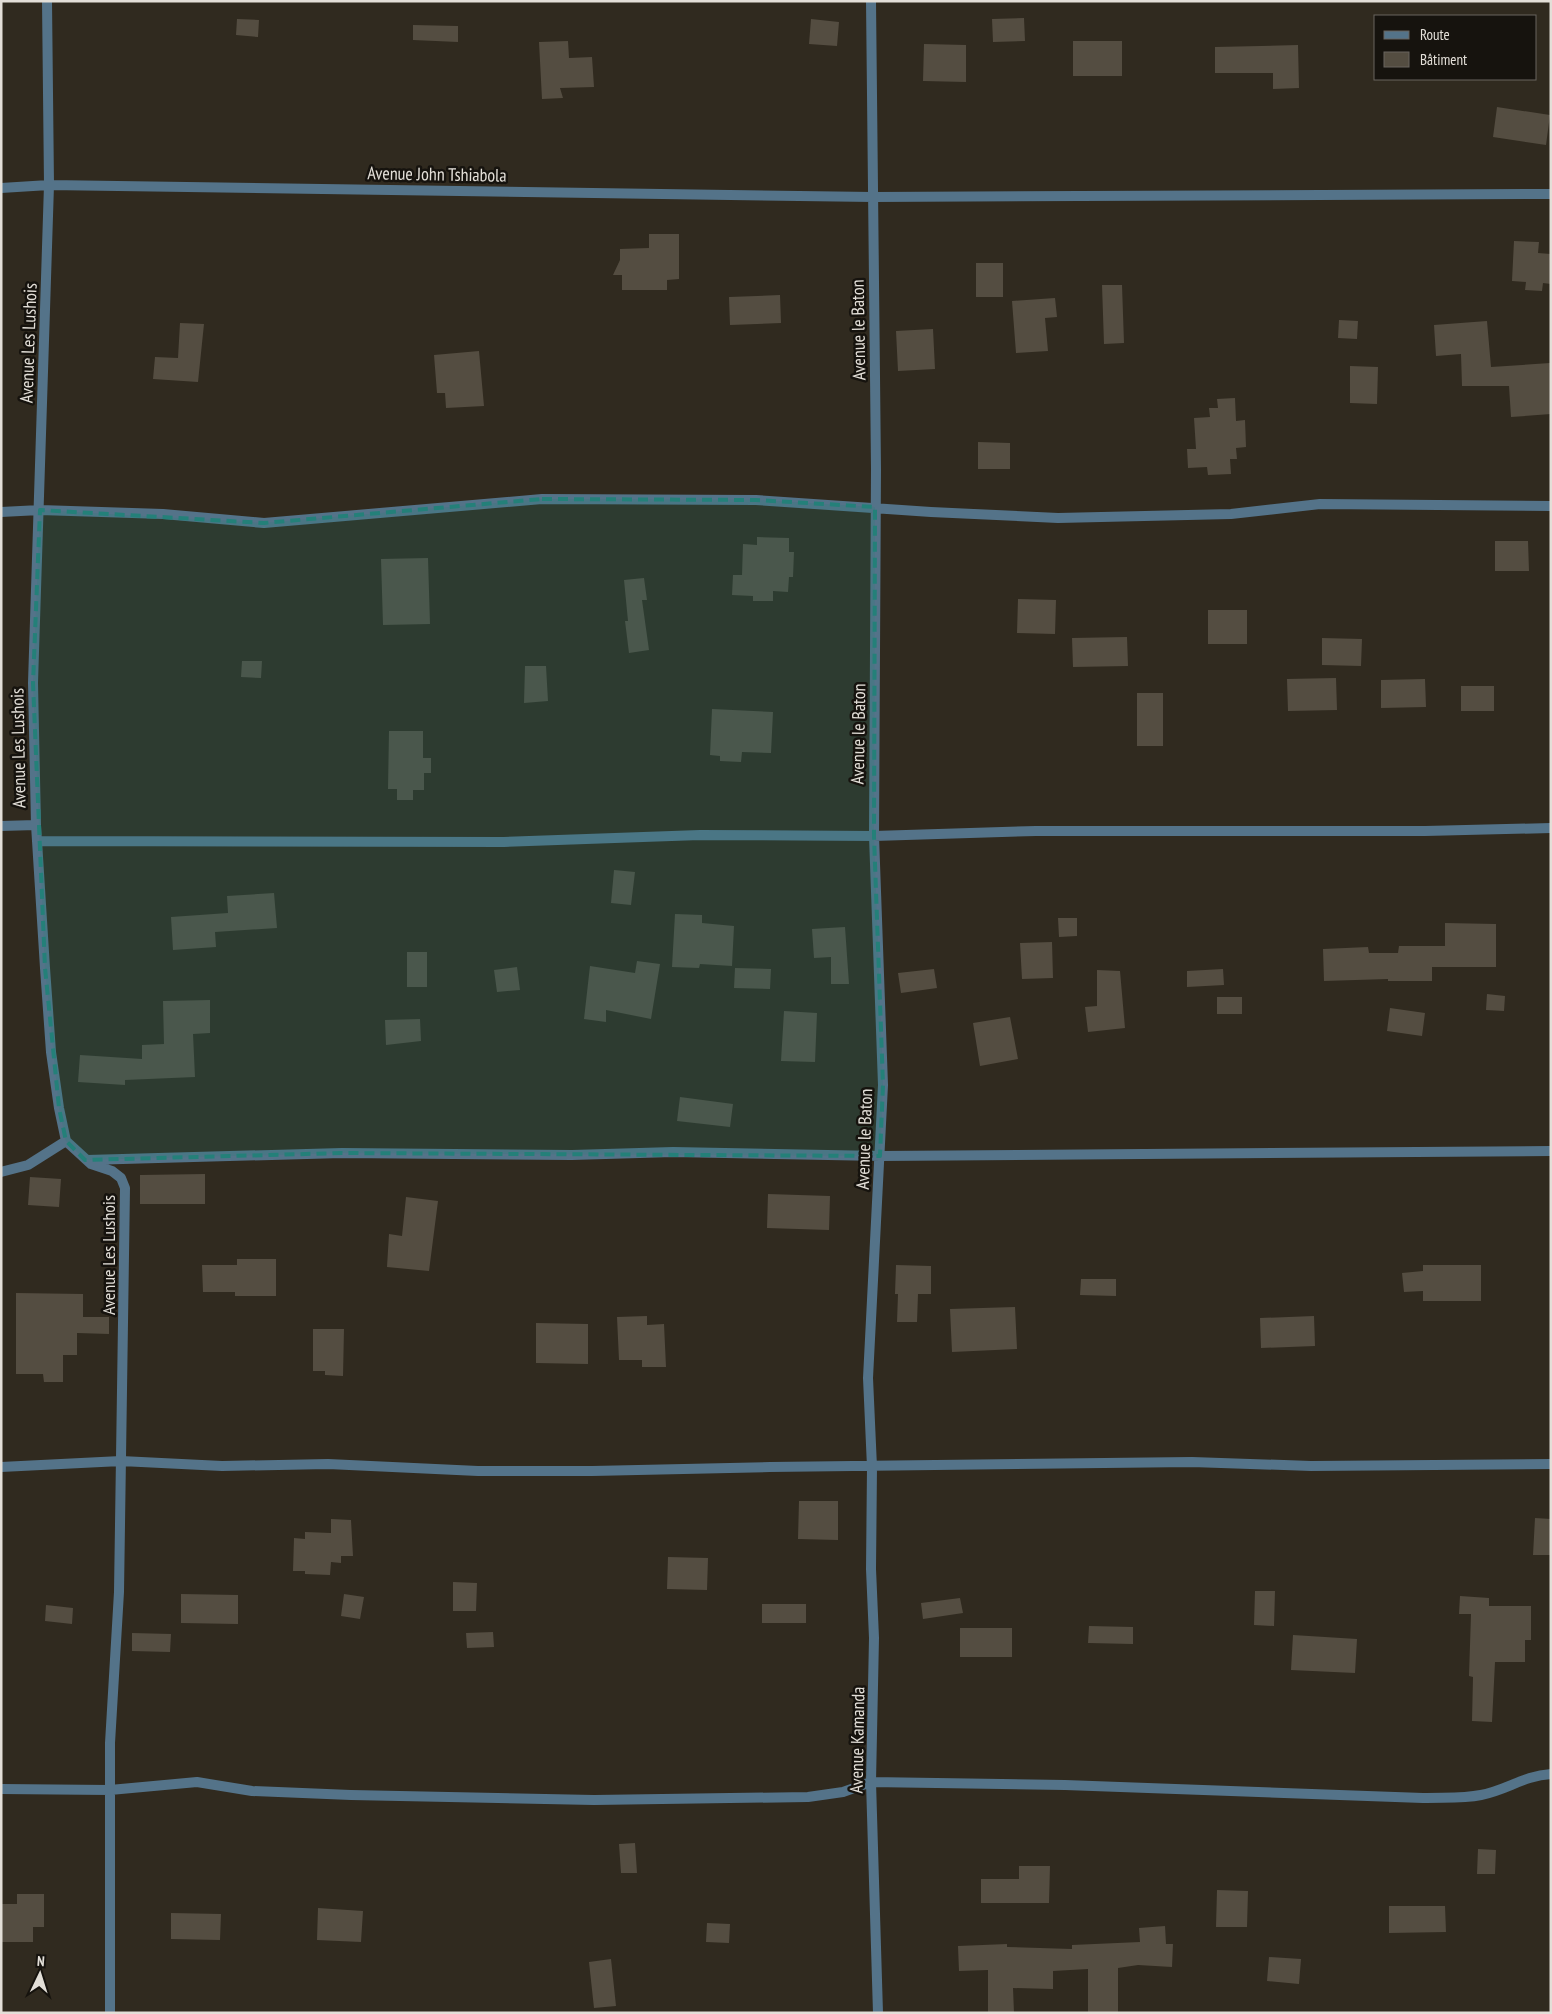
<svg xmlns="http://www.w3.org/2000/svg" width="1552" height="2014" viewBox="0 0 1552 2014" font-family="'PT Sans Narrow',sans-serif">
	<style>
		.building { fill: #544d41 }
		.lines { fill: none; stroke-linecap: round; stroke-linejoin: round }
		.minor { stroke: #547389; stroke-width: 10 }
		.marked { fill: #248079; fill-opacity: 0.2; stroke: #248079; stroke-width: 4; stroke-dasharray: 10 6; stroke-linejoin: round }
		.labels { text-anchor: middle; dominant-baseline: central; stroke-width: 5; stroke-linejoin: round; paint-order: stroke }
		.street-label { font-size: 18px; fill: #e3dfd8; stroke: #16130e }
	</style>
	<rect width="100%" height="100%" fill="#302a1f"/>
	<path class="building" d="M 1024,18 L 1025,41 L 993,42 L 992,19 Z
		M 237,19 L 259,20 L 258,37 L 236,35 Z
		M 811,19 L 839,22 L 837,46 L 809,44 Z
		M 413,25 L 458,26 L 458,42 L 413,40 Z
		M 568,41 L 569,58 L 592,57 L 594,87 L 560,88 L 563,98 L 542,99 L 539,42 Z
		M 1073,41 L 1122,41 L 1122,76 L 1073,76 Z
		M 924,44 L 966,45 L 966,82 L 923,81 Z
		M 1298,45 L 1299,88 L 1273,89 L 1273,73 L 1215,73 L 1215,47 Z
		M 1497,107 L 1550,115 L 1546,145 L 1493,137 Z
		M 649,234 L 679,234 L 679,279 L 667,280 L 667,290 L 622,290 L 622,275 L 613,275 L 620,260 L 620,249 L 649,248 Z
		M 1514,241 L 1539,242 L 1538,253 L 1551,254 L 1551,284 L 1543,283 L 1542,291 L 1525,290 L 1526,282 L 1512,281 Z
		M 976,263 L 1003,263 L 1003,297 L 976,297 Z
		M 1102,285 L 1122,285 L 1124,343 L 1104,344 Z
		M 780,295 L 781,323 L 730,325 L 729,297 Z
		M 1055,298 L 1057,317 L 1045,318 L 1048,351 L 1016,353 L 1012,301 Z
		M 1339,320 L 1358,321 L 1357,339 L 1338,338 Z
		M 1487,321 L 1491,367 L 1550,363 L 1551,414 L 1511,417 L 1509,386 L 1462,386 L 1461,354 L 1436,356 L 1434,325 Z
		M 180,323 L 204,324 L 198,382 L 153,379 L 155,357 L 178,358 Z
		M 933,329 L 935,369 L 898,371 L 896,331 Z
		M 479,351 L 484,406 L 446,408 L 445,393 L 437,393 L 434,355 Z
		M 1350,366 L 1378,367 L 1377,404 L 1350,403 Z
		M 1235,398 L 1236,421 L 1245,420 L 1246,447 L 1236,448 L 1237,459 L 1230,459 L 1231,474 L 1208,475 L 1207,467 L 1188,468 L 1187,449 L 1196,449 L 1194,418 L 1210,417 L 1209,408 L 1218,408 L 1217,399 Z
		M 978,442 L 1010,443 L 1010,469 L 978,469 Z
		M 757,537 L 789,538 L 789,552 L 794,552 L 793,577 L 789,577 L 788,592 L 773,591 L 773,601 L 753,601 L 753,596 L 732,595 L 733,575 L 742,575 L 743,544 L 757,545 Z
		M 1495,541 L 1528,541 L 1529,571 L 1495,571 Z
		M 428,558 L 430,624 L 383,625 L 381,559 Z
		M 644,578 L 647,600 L 642,600 L 649,650 L 629,653 L 625,621 L 628,621 L 624,580 Z
		M 1018,599 L 1056,600 L 1055,634 L 1017,633 Z
		M 1208,610 L 1247,610 L 1247,644 L 1208,644 Z
		M 1127,637 L 1128,666 L 1073,667 L 1072,638 Z
		M 1322,638 L 1362,639 L 1361,666 L 1322,665 Z
		M 242,661 L 262,661 L 261,678 L 241,677 Z
		M 525,666 L 546,666 L 548,701 L 524,703 Z
		M 1336,678 L 1337,710 L 1288,711 L 1287,679 Z
		M 1425,679 L 1426,707 L 1381,708 L 1381,680 Z
		M 1461,686 L 1494,686 L 1494,711 L 1461,711 Z
		M 1137,693 L 1163,693 L 1163,746 L 1137,746 Z
		M 712,709 L 773,712 L 771,753 L 742,752 L 741,762 L 720,761 L 720,756 L 710,755 Z
		M 389,731 L 423,731 L 423,758 L 431,758 L 431,773 L 424,773 L 424,790 L 413,790 L 413,800 L 397,800 L 397,789 L 388,789 Z
		M 614,870 L 635,872 L 631,905 L 611,903 Z
		M 274,893 L 277,928 L 215,932 L 216,947 L 173,950 L 171,917 L 228,913 L 227,896 Z
		M 675,914 L 702,915 L 702,923 L 734,926 L 732,966 L 700,964 L 699,968 L 672,967 Z
		M 1058,918 L 1077,918 L 1077,936 L 1059,937 Z
		M 1445,923 L 1496,924 L 1496,967 L 1432,967 L 1432,981 L 1388,981 L 1388,979 L 1324,981 L 1323,949 L 1368,947 L 1369,953 L 1398,953 L 1399,946 L 1445,946 Z
		M 845,927 L 849,984 L 831,984 L 831,957 L 814,958 L 812,929 Z
		M 1052,942 L 1053,978 L 1022,979 L 1020,943 Z
		M 407,952 L 427,952 L 427,987 L 407,987 Z
		M 637,961 L 660,964 L 651,1019 L 606,1010 L 606,1022 L 584,1019 L 590,966 L 635,973 Z
		M 517,967 L 520,990 L 497,992 L 494,970 Z
		M 735,968 L 771,969 L 770,989 L 734,988 Z
		M 934,969 L 937,988 L 901,993 L 898,973 Z
		M 1223,969 L 1224,985 L 1187,987 L 1187,971 Z
		M 1097,970 L 1120,971 L 1125,1028 L 1088,1032 L 1085,1007 L 1097,1006 Z
		M 1487,994 L 1505,996 L 1504,1011 L 1486,1010 Z
		M 1217,997 L 1242,997 L 1242,1014 L 1217,1014 Z
		M 210,1000 L 210,1033 L 193,1034 L 195,1077 L 125,1080 L 125,1085 L 78,1082 L 80,1055 L 142,1059 L 142,1045 L 164,1044 L 163,1001 Z
		M 1390,1008 L 1425,1013 L 1422,1036 L 1387,1031 Z
		M 784,1011 L 817,1013 L 815,1062 L 781,1061 Z
		M 1010,1017 L 1018,1059 L 980,1066 L 973,1023 Z
		M 420,1019 L 421,1041 L 386,1045 L 385,1020 Z
		M 680,1097 L 733,1104 L 730,1127 L 677,1121 Z
		M 205,1174 L 205,1204 L 140,1204 L 140,1175 Z
		M 30,1177 L 61,1179 L 59,1207 L 28,1205 Z
		M 768,1194 L 830,1196 L 829,1230 L 767,1228 Z
		M 406,1197 L 438,1201 L 429,1271 L 387,1267 L 389,1234 L 402,1236 Z
		M 237,1259 L 276,1259 L 276,1296 L 235,1296 L 235,1292 L 203,1292 L 202,1265 L 237,1265 Z
		M 896,1265 L 931,1266 L 931,1294 L 918,1294 L 917,1322 L 897,1322 L 898,1294 L 895,1294 Z
		M 1423,1265 L 1481,1265 L 1481,1301 L 1423,1301 L 1423,1291 L 1404,1292 L 1402,1273 L 1423,1271 Z
		M 1081,1279 L 1116,1279 L 1116,1296 L 1080,1295 Z
		M 16,1293 L 83,1294 L 83,1317 L 109,1317 L 109,1334 L 77,1333 L 77,1355 L 63,1355 L 63,1382 L 44,1382 L 43,1374 L 16,1374 Z
		M 1015,1307 L 1017,1349 L 952,1352 L 950,1309 Z
		M 647,1316 L 647,1325 L 664,1324 L 666,1367 L 642,1367 L 642,1360 L 619,1360 L 617,1317 Z
		M 1314,1316 L 1315,1346 L 1261,1348 L 1260,1318 Z
		M 536,1323 L 588,1324 L 588,1364 L 536,1363 Z
		M 313,1329 L 344,1329 L 343,1376 L 325,1375 L 325,1371 L 313,1371 Z
		M 799,1501 L 838,1501 L 838,1540 L 798,1539 Z
		M 1535,1518 L 1551,1519 L 1551,1555 L 1533,1555 Z
		M 331,1519 L 351,1520 L 353,1556 L 341,1556 L 341,1563 L 331,1562 L 330,1575 L 305,1574 L 305,1571 L 293,1571 L 294,1538 L 305,1539 L 305,1532 L 331,1533 Z
		M 668,1557 L 708,1558 L 707,1590 L 667,1589 Z
		M 453,1582 L 477,1583 L 476,1611 L 453,1611 Z
		M 1255,1591 L 1275,1591 L 1274,1626 L 1254,1625 Z
		M 181,1594 L 238,1595 L 238,1624 L 181,1623 Z
		M 344,1594 L 364,1597 L 360,1619 L 341,1616 Z
		M 1460,1596 L 1489,1598 L 1489,1606 L 1531,1606 L 1531,1640 L 1525,1640 L 1525,1662 L 1495,1662 L 1492,1722 L 1472,1721 L 1473,1677 L 1469,1676 L 1471,1614 L 1459,1614 Z
		M 960,1598 L 963,1613 L 923,1619 L 921,1603 Z
		M 762,1604 L 806,1604 L 806,1623 L 762,1623 Z
		M 46,1605 L 73,1608 L 72,1624 L 45,1621 Z
		M 1089,1626 L 1133,1627 L 1133,1644 L 1088,1643 Z
		M 960,1628 L 1012,1628 L 1012,1657 L 960,1657 Z
		M 493,1632 L 494,1647 L 467,1648 L 466,1633 Z
		M 132,1633 L 171,1634 L 170,1652 L 132,1651 Z
		M 1293,1635 L 1357,1639 L 1355,1673 L 1291,1670 Z
		M 635,1843 L 637,1873 L 621,1873 L 619,1844 Z
		M 1478,1849 L 1496,1850 L 1495,1874 L 1477,1874 Z
		M 1019,1866 L 1050,1866 L 1049,1903 L 981,1903 L 981,1879 L 1019,1879 Z
		M 1217,1890 L 1248,1891 L 1247,1927 L 1216,1927 Z
		M 17,1894 L 44,1894 L 44,1927 L 33,1927 L 33,1942 L 1,1942 L 1,1904 L 17,1904 Z
		M 1389,1906 L 1445,1906 L 1446,1932 L 1389,1933 Z
		M 318,1908 L 363,1911 L 361,1942 L 317,1940 Z
		M 171,1913 L 221,1914 L 220,1940 L 171,1939 Z
		M 707,1923 L 730,1924 L 729,1943 L 706,1942 Z
		M 1165,1926 L 1166,1944 L 1173,1944 L 1172,1967 L 1138,1965 L 1118,1968 L 1118,2013 L 1088,2013 L 1088,1969 L 1053,1971 L 1053,1989 L 1013,1988 L 1014,2013 L 988,2013 L 988,1970 L 959,1971 L 958,1946 L 1007,1944 L 1007,1947 L 1072,1949 L 1072,1945 L 1140,1942 L 1139,1928 Z
		M 1269,1957 L 1301,1959 L 1299,1984 L 1267,1981 Z
		M 611,1959 L 616,2006 L 594,2008 L 589,1962 Z"/>
	<g class="lines">
		<path class="minor" d="M 47,1 L 49,185 L 33,683 L 36,825 L 45,968 L 51,1052 L 59,1108 L 66,1141 L 91,1164 L 112,1171 L 121,1178 L 125,1188 L 119,1592 L 110,1743 L 110,2013
			M 871,1 L 876,469 L 874,836 L 883,1085 L 868,1378 L 872,1467 L 871,1569 L 874,1638 L 871,1782 L 878,2013
			M 1,188 L 49,185 L 873,197 L 1551,194
			M 1,512 L 40,510 L 163,514 L 264,523 L 542,499 L 756,500 L 931,512 L 1058,518 L 1231,514 L 1320,504 L 1551,506
			M 1,826 L 36,825
			M 37,841 L 504,842 L 700,835 L 874,836 L 1036,831 L 1425,831 L 1551,828
			M 87,1160 L 342,1153 L 572,1155 L 673,1152 L 880,1156 L 1551,1151
			M 1,1172 L 28,1165 L 66,1141
			M 1,1467 L 121,1461 L 222,1466 L 328,1464 L 478,1471 L 592,1471 L 770,1467 L 1192,1462 L 1311,1466 L 1551,1464
			M 1,1789 L 110,1790 L 197,1782 L 252,1791 L 351,1795 L 594,1800 L 808,1797 L 843,1792 L 871,1782 L 1065,1785 L 1423,1798 C 1442,1797 1462,1799 1481,1795 C 1507,1790 1523,1776 1551,1774"/>
	</g>
	<path class="marked" d="M 542,499 L 756,500 L 875,507 L 874,836 L 883,1085 L 880,1156 L 342,1153 L 85,1160 L 66,1141 L 59,1108 L 45,968 L 33,683 L 40,510 L 264,523 Z"/>
	<g class="labels">
		<g class="street-label">
			<text transform="translate(437 174) rotate(1)">Avenue John Tshiabola</text>
			<text transform="translate(858 330) rotate(-91)">Avenue le Baton</text>
			<text transform="translate(28 343) rotate(-88)">Avenue Les Lushois</text>
			<text transform="translate(858 734) rotate(-89)">Avenue le Baton</text>
			<text transform="translate(18 748) rotate(-91)">Avenue Les Lushois</text>
			<text transform="translate(864 1139) rotate(-88)">Avenue le Baton</text>
			<text transform="translate(108 1255) rotate(-90)">Avenue Les Lushois</text>
			<text transform="translate(857 1740) rotate(-89)">Avenue Kamanda</text>
		</g>
	</g>
	<rect width="1552" height="2014" fill="none" stroke="#e3dfd8" stroke-width="5"/>
	<rect x="1374" y="15" width="162" height="65" fill="#16130e" stroke="#68655f"/>
	<rect x="1384" y="31" width="25" height="8" fill="#547389" stroke="#68655f"/>
	<text x="1420" y="40" font-size="15" fill="#e3dfd8">Route</text>
	<rect x="1384" y="52" width="25" height="15" fill="#544d41" stroke="#68655f"/>
	<text x="1420" y="65" font-size="15" fill="#e3dfd8">Bâtiment</text>
	<g transform="translate(40 1974) rotate(4)" stroke="#16130e" stroke-width="4" paint-order="stroke">
	<path d="M0-4L9 19L0 12L-9 19Z" fill="#e3dfd8"/>
	<text y="-8" font-size="14" font-weight="bold" text-anchor="middle" fill="#e3dfd8">N</text>
	</g>
</svg>
